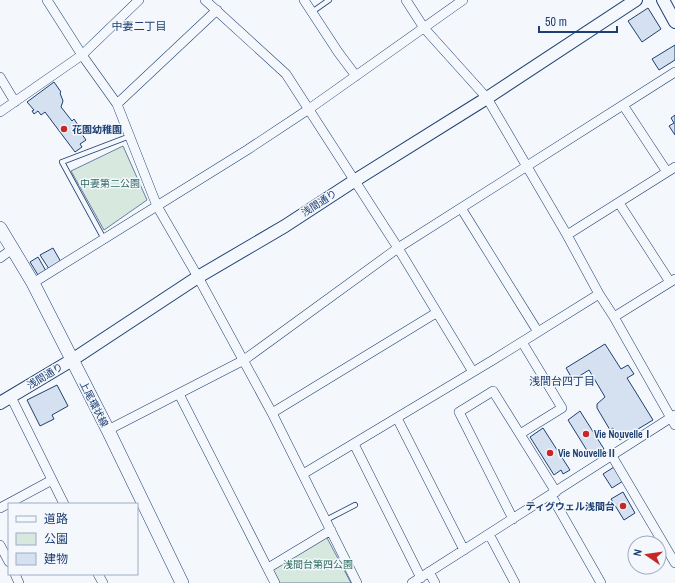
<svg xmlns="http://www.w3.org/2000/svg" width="675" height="583" viewBox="0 0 675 583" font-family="'Archivo Narrow','Noto Sans JP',sans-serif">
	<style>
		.green { fill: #d7e8df; stroke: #687fa3 }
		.building { fill: #d5e0f0; stroke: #1d3f73 }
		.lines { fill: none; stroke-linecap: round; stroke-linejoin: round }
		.service-casing { stroke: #1d3f73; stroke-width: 6 }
		.minor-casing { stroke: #1d3f73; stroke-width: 10 }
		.tertiary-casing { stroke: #1d3f73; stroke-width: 14 }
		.secondary-casing { stroke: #1d3f73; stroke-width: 14 }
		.service { stroke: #f4f7fb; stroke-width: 4.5 }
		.minor { stroke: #f4f7fb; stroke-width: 9 }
		.tertiary { stroke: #f4f7fb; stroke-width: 12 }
		.secondary { stroke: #f4f7fb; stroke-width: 13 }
		.poi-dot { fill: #c62828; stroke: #f4f7fb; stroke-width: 1.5 }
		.labels { text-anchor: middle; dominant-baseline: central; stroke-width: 3; stroke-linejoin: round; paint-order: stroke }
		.poi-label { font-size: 10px; font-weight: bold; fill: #1d3f73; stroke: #f4f7fb; text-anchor: start }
		.park-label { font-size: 10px; fill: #2c6c60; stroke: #f4f7fb }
		.street-label { font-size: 10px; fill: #1d3f73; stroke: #f4f7fb }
		.neighbourhood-label { font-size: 11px; fill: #1d3f73; stroke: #f4f7fb }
	</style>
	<rect width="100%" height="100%" fill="#f4f7fb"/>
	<path class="green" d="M 123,146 L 147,200 L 104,230 L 71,171 Z
		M 326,536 L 351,583 L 278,583 L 271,570 Z"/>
	<path class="building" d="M 648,8 L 661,29 L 642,42 L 628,21 Z
		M 675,45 L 675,60 L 659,70 L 652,59 Z
		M 54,82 L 61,92 L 60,93 L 63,101 L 61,107 L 72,121 L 74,119 L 78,125 L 76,126 L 86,140 L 80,144 L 82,147 L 75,152 L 45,112 L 41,115 L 38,111 L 34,114 L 32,111 L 34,110 L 27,102 Z
		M 675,115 L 675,135 L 669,126 L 674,123 L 671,118 Z
		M 53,248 L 61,262 L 49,269 L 40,255 Z
		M 38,257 L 46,271 L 38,275 L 30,262 Z
		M 605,344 L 621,369 L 628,365 L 634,374 L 627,378 L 653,420 L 620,440 L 613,428 L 610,430 L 597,408 L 597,404 L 605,397 L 589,370 L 573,380 L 566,368 Z
		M 57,385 L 68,406 L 52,415 L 54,419 L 40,426 L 27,400 Z
		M 580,411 L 604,449 L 591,457 L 568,420 Z
		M 543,428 L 570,470 L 563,474 L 561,470 L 554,475 L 530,437 Z
		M 614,467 L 623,481 L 612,488 L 603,474 Z
		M 623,492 L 635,513 L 624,520 L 611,499 Z"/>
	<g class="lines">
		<g class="service-casing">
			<path id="service" d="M 312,12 L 329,0
				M 104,239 L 62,162 L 130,136
				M 326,520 L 355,505"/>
		</g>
		<g class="minor-casing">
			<path id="minor" d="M 47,0 L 82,55 L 117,104 L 157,206 L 198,277 L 272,413 L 357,583
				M 205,0 L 286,74 L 398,248 L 473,372
				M 304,0 L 338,52 L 356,76
				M 406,0 L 424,28 L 487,98 L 567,235 L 599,294 L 614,317 L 675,425
				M 0,77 L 15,102
				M 117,104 L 217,10
				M 623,105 L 667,172
				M 0,112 L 82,55 L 139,0
				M 619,203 L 670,282
				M 461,208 L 538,332
				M 567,235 L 675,167
				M 0,258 L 12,249
				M 33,283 L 247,150 L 309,109 L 463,0
				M 614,317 L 675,279
				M 179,394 L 275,583
				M 11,397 L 64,504
				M 272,413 L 436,313
				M 397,418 L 464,550
				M 108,430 L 244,360 L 398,248 L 675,72
				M 520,434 L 562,408 L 522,342
				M 354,444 L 421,578
				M 612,456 L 675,563
				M 303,474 L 493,360 L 599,294
				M 551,495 L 601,583
				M 0,508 L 52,480
				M 513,519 L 459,412 L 493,391 L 556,492
				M 489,534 L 515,583
				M 0,545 L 9,562
				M 268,568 L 331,530
				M 429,572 L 435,583
				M 15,574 L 19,583
				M 98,574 L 103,583
				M 412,583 L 675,415"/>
		</g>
		<g class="tertiary-casing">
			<path id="tertiary" d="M 663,0 L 675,22
				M 0,403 L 72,360 L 198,277 L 285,226 L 354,181 L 487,98 L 636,0"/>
		</g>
		<g class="secondary-casing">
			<path id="secondary" d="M 0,228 L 33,283 L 108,430 L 182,583"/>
		</g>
		<use href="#service" class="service"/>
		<use href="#minor" class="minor"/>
		<use href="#tertiary" class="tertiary"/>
		<use href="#secondary" class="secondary"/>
	</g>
	<g class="poi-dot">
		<circle cx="64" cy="129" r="4"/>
		<circle cx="586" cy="434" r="4"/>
		<circle cx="550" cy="453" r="4"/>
		<circle cx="623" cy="506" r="4"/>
	</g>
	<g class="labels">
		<g class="poi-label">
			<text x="72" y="129">花園幼稚園</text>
			<text x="594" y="434">Vie NouvelleⅠ</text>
			<text x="558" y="453">Vie NouvelleⅡ</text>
			<text x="615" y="506" text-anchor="end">ティグウェル浅間台</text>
		</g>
		<g class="park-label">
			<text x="110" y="183">中妻第二公園</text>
			<text x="318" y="564">浅間台第四公園</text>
		</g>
		<g class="street-label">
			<text transform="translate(319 203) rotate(-33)">浅間通り</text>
			<text transform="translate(45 376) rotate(-31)">浅間通り</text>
			<text transform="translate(94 404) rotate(63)">上尾環状線</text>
		</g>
		<g class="neighbourhood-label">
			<text x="139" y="26">中妻二丁目</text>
			<text x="562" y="381">浅間台四丁目</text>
		</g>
	</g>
	<rect x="8" y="503" width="130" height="72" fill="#f4f7fb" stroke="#9eadc5"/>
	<rect x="16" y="516" width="20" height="6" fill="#f4f7fb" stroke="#9eadc5"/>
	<text x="44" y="523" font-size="12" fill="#1d3f73">道路</text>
	<rect x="16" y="533" width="20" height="12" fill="#d7e8df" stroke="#9eadc5"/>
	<text x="44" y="543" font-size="12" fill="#1d3f73">公園</text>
	<rect x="16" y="553" width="20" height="12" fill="#d5e0f0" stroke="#9eadc5"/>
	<text x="44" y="563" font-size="12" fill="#1d3f73">建物</text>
	<g transform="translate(647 555) rotate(283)"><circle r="19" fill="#f4f7fb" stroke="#9eadc5"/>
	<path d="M0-3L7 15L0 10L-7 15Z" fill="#c62828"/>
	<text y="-6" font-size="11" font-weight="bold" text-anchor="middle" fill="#1d3f73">N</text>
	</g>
	<path d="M539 26v6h78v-6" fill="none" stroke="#1d3f73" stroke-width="2"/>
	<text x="545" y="26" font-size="12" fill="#1d3f73" stroke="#f4f7fb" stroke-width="3" paint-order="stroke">50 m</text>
</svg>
